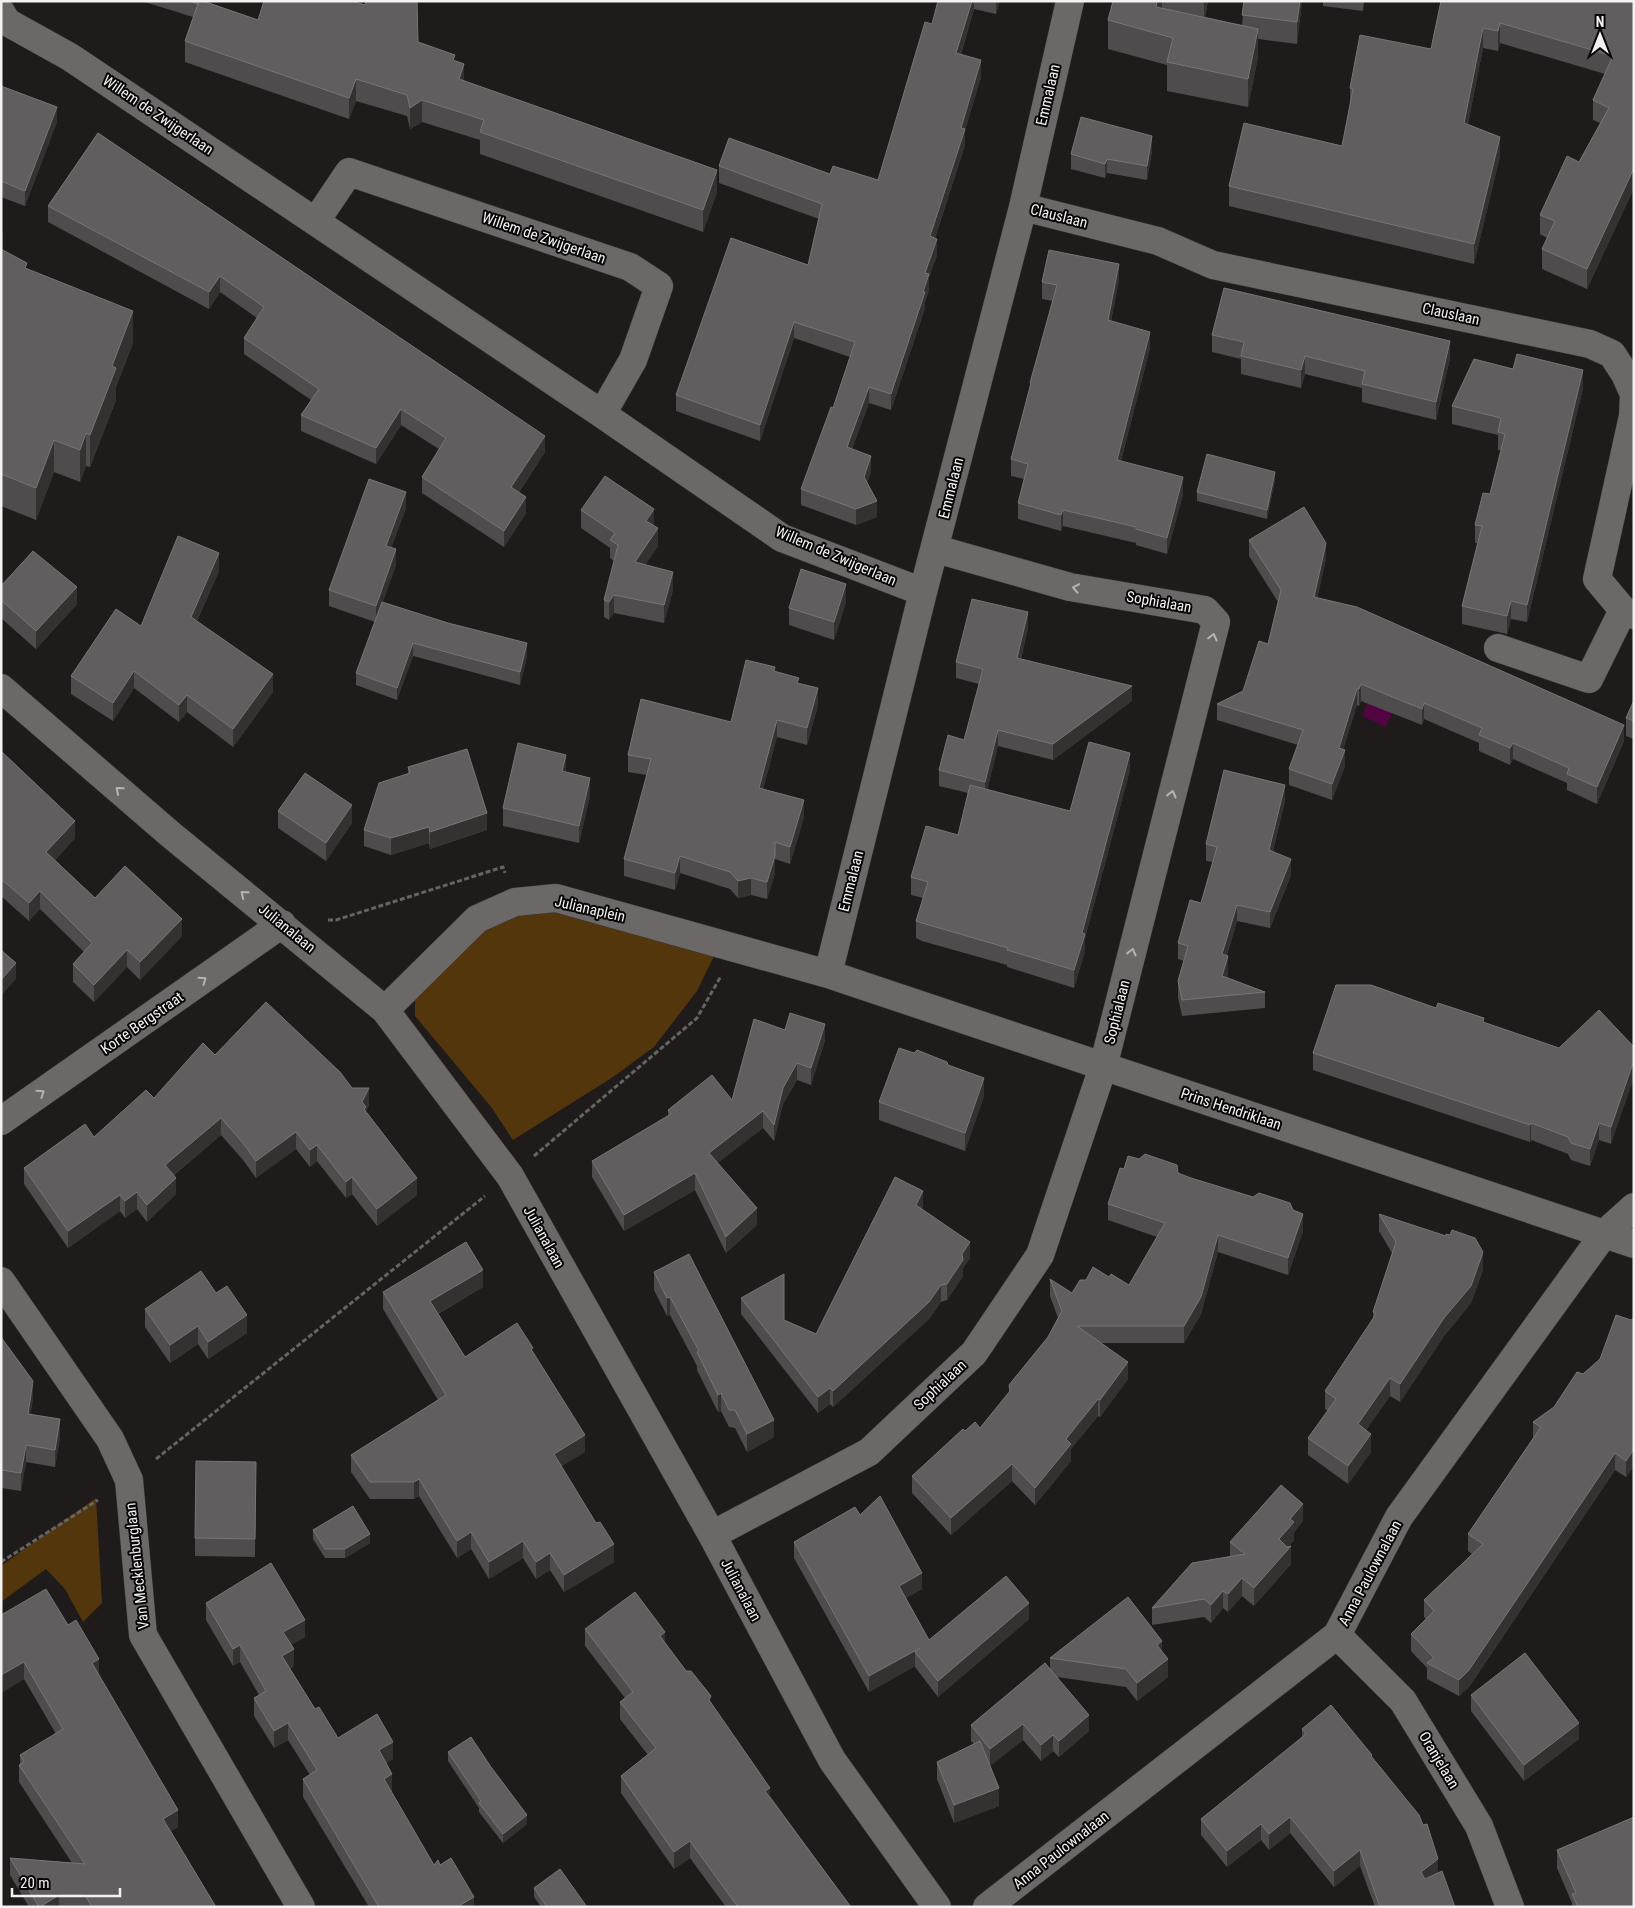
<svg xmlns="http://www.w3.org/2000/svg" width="1635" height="1908" viewBox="0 0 1635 1908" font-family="'Roboto Condensed',sans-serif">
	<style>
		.green { fill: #53360c }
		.water { fill: #510441 }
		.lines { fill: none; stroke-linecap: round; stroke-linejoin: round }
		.minor-casing { stroke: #373535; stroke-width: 29 }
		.path { stroke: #666463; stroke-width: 3; stroke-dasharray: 5 2.5; stroke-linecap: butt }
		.minor { stroke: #6c6868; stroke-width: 28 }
		.wall { fill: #4f4c4d }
		.shaded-wall { fill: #343131 }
		.building { fill: #615e5f; stroke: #787576 }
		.oneway { stroke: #b6b3b3 }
		.labels { text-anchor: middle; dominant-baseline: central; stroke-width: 4; stroke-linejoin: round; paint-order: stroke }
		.street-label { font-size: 15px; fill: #f3f1f1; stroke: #070606 }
	</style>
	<rect width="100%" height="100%" fill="#1e1b1a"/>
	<path class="green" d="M 508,906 L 552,910 L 715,954 L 697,991 L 654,1047 L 613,1077 L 513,1140 L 492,1108 L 415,1016 L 415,984 Z
		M 96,1498 L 102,1603 L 83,1622 L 65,1589 L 46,1569 L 1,1602 L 1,1566 Z"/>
	<path class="water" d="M 1383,669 L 1406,680 L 1386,727 L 1362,716 Z"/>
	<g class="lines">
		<g class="minor-casing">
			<path id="minor" d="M 1,12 L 7,22 L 70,57 L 602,414 L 782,538 L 923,592
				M 1023,207 L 1158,241 L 1213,265 L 1590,344 L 1612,354 L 1625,374 L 1634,394 L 1633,416 L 1597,579 L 1623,610 L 1634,615
				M 316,221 L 349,172 L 630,267 L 659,286 L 633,360 L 602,414
				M 1498,648 L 1589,679 L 1623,610
				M 1,688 L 170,834 L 385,1010 L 510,1176 L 712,1535 L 832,1760 L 937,1907
				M 828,974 L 923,592 L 1023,207 L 1070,1
				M 385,1010 L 477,919 L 515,902 L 556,898 L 828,974 L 1634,1244
				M 1,1121 L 282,924
				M 1,1281 L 110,1439 L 129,1480 L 143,1635 L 301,1907
				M 712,1535 L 869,1452 L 974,1353 L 1040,1255 L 1103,1067 L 1216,622 L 1205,610 L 1070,587 L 936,549
				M 1337,1635 L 1403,1701 L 1479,1826 L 1510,1907
				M 987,1907 L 1337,1635 L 1399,1517 L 1604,1234 L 1634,1207"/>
		</g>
		<path class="path" d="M 328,920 L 336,920 L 503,867 L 505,873
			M 534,1156 L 697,1018 L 721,976
			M 156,1459 L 485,1196
			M 1,1562 L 98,1500"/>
		<use href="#minor" class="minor"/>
	</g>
	<path class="wall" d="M 141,1 L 208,1 L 207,3 L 258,20 L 418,42 L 455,61 L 464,81 L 717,192 L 703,232 L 480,154 L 480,140 L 422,122 L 410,129 L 407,116 L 356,101 L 349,119 L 185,62 L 185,41 L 193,17 L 161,7 Z
		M 938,1 L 1000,1 L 996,14 L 974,9 L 961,54 L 981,77 L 965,130 L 965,145 L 935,238 L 937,255 L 929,277 L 929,290 L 925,302 L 925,308 L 891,410 L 869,403 L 852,449 L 871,472 L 867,483 L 877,517 L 856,525 L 801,505 L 801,489 L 833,408 L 850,357 L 794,338 L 760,441 L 676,411 L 676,395 L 808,265 L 819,219 L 719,183 L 719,166 L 830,174 L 878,180 L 932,24 Z
		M 1113,1 L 1208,1 L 1205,17 L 1242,25 L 1244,1 L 1302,1 L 1297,44 L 1258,39 L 1258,57 L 1248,107 L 1167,91 L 1167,65 L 1108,49 L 1108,20 Z
		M 1323,1 L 1364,1 L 1363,11 L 1323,6 Z
		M 1441,1 L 1634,1 L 1634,188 L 1587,289 L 1542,269 L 1542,249 L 1547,238 L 1540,234 L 1540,215 L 1579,162 L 1600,123 L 1593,120 L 1593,100 L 1605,74 L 1500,43 L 1498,51 L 1483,48 L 1468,124 L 1500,156 L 1474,264 L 1229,206 L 1229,186 L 1342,146 L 1350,107 L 1350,88 L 1431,49 Z
		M 1,86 L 57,122 L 25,206 L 1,197 Z
		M 98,133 L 545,452 L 519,492 L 526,513 L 504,547 L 422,493 L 422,477 L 439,449 L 401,425 L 376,464 L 301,431 L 301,415 L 311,400 L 244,354 L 244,338 L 257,318 L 220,292 L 209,309 L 48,222 L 48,206 Z
		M 1152,151 L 1147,180 L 1107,173 L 1105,178 L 1071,169 L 1071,154 Z
		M 1,231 L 3,250 L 27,269 L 133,343 L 116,387 L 116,400 L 90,467 L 86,466 L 80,482 L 54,472 L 36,520 L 1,506 Z
		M 1119,280 L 1111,321 L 1150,348 L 1121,461 L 1183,494 L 1167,554 L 1136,545 L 1136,543 L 1063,526 L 1061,531 L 1018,519 L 1018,503 L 1024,479 L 1011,476 L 1011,459 L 1030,389 L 1030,383 L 1053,301 L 1042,299 L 1042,282 Z
		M 1212,335 L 1450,358 L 1436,420 L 1362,402 L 1362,388 L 1305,374 L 1301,388 L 1241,374 L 1241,359 L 1212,352 Z
		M 1583,388 L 1527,622 L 1511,619 L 1507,634 L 1462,624 L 1462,606 L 1478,543 L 1475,543 L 1475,525 L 1490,494 L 1501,450 L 1498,450 L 1498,435 L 1452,424 L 1452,406 Z
		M 1275,480 L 1267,519 L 1197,501 L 1197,492 Z
		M 406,508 L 391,548 L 396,565 L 382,603 L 527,656 L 520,685 L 413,656 L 397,700 L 356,685 L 356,673 L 375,622 L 329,606 L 329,590 Z
		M 581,510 L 654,526 L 658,546 L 645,565 L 673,590 L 664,623 L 614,613 L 609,620 L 604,617 L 604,600 L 614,561 L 610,558 L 610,548 L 581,528 Z
		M 1249,540 L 1326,559 L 1317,598 L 1624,741 L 1597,804 L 1567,790 L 1567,783 L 1513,759 L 1510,765 L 1479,751 L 1479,743 L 1424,719 L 1422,725 L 1361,701 L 1359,706 L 1357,705 L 1343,749 L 1345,766 L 1332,800 L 1289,785 L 1289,769 L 1298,745 L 1217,720 L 1217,704 L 1243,691 L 1268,644 L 1278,602 L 1249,556 Z
		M 219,571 L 197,621 L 273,692 L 233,747 L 187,712 L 179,722 L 134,688 L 113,721 L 71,694 L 71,676 Z
		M 1,586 L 77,604 L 36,649 L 1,618 Z
		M 846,602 L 834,640 L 789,625 L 789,608 Z
		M 1028,628 L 1021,659 L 1132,701 L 1053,760 L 998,746 L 987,790 L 1070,811 L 1130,770 L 1085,938 L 1085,951 L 1074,988 L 1007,967 L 1007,965 L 922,941 L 916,938 L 916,921 L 923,898 L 911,895 L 911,877 L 958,835 L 968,793 L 939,786 L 939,770 L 964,740 L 979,684 L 956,678 L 956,662 Z
		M 775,671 L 799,683 L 818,705 L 807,745 L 777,737 L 763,789 L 804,817 L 790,864 L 775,859 L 775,873 L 767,899 L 751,895 L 738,898 L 730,889 L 680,873 L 675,890 L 624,876 L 624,859 L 647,775 L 628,772 L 628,755 L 731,722 Z
		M 1634,700 L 1634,739 L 1626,736 L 1626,718 Z
		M 1,751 L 75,838 L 55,860 L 95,898 L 182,936 L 140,980 L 127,967 L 94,1002 L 73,982 L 73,964 L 84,952 L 40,909 L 29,921 L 1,896 Z
		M 408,767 L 487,830 L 430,849 L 429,843 L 391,855 L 364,846 L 364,830 L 408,774 Z
		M 566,772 L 590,796 L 579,843 L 503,826 L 503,808 Z
		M 1285,801 L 1273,851 L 1291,875 L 1270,928 L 1237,921 L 1227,955 L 1228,972 L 1227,977 L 1265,992 L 1265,1008 L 1182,1016 L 1178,997 L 1178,981 L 1184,961 L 1178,959 L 1178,943 L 1201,903 L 1213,862 L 1206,861 L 1206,844 Z
		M 278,811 L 352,823 L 326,861 L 278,828 Z
		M 1436,1008 L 1484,1023 L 1559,1048 L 1634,1047 L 1611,1144 L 1599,1140 L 1590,1166 L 1571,1160 L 1568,1154 L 1531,1140 L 1530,1142 L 1313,1070 L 1313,1053 Z
		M 785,1030 L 825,1040 L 811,1085 L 797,1080 L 783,1104 L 774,1141 L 763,1128 L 717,1163 L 757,1225 L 726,1253 L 695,1190 L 624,1231 L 592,1177 L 592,1161 L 668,1116 L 668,1110 L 732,1100 Z
		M 352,1088 L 369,1105 L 366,1111 L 417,1195 L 377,1226 L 352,1194 L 346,1198 L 317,1161 L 310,1167 L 296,1149 L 256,1178 L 243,1160 L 221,1135 L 174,1175 L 176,1194 L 147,1222 L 137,1209 L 125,1218 L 120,1211 L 68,1248 L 24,1184 L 24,1168 L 94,1137 L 154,1098 Z
		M 984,1096 L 965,1151 L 879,1120 L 879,1102 Z
		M 1124,1169 L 1178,1173 L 1303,1231 L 1288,1275 L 1218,1252 L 1201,1314 L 1184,1343 L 1101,1343 L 1128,1379 L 1100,1417 L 1098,1416 L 1071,1449 L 1071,1461 L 1035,1505 L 1012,1481 L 951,1535 L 912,1493 L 912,1476 L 965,1431 L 980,1428 L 1009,1393 L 1009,1385 L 1048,1337 L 1058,1318 L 1050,1296 L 1050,1279 L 1072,1293 L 1109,1277 L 1129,1285 L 1157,1237 L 1108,1220 L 1108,1204 Z
		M 923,1207 L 921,1209 L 970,1258 L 963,1268 L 963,1276 L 947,1300 L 941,1302 L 929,1319 L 833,1407 L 830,1404 L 818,1413 L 741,1314 L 741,1298 L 784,1320 L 816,1334 Z
		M 1379,1214 L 1483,1270 L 1471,1303 L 1444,1336 L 1400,1402 L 1390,1396 L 1366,1430 L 1371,1452 L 1348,1484 L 1308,1455 L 1308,1438 L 1328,1411 L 1325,1409 L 1325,1391 L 1373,1319 L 1373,1312 L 1392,1253 L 1379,1231 Z
		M 654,1272 L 774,1437 L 747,1452 L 735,1428 L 729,1427 L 721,1411 L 718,1412 L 697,1370 L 697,1366 L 670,1315 L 667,1316 L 654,1290 Z
		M 483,1287 L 438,1314 L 465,1357 L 533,1352 L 585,1452 L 561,1466 L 614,1562 L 564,1592 L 550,1570 L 536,1579 L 523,1558 L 489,1579 L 471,1549 L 457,1558 L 419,1496 L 414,1499 L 370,1499 L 351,1472 L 351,1455 L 438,1400 L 383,1309 L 383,1292 Z
		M 216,1293 L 247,1333 L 208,1359 L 198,1344 L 170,1363 L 145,1327 L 145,1309 Z
		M 1634,1318 L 1634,1466 L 1626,1477 L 1615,1470 L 1469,1687 L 1459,1696 L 1427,1679 L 1427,1668 L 1411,1651 L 1411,1634 L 1426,1619 L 1424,1617 L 1424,1600 L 1472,1554 L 1468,1551 L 1468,1534 L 1533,1438 L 1533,1422 L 1554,1407 L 1583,1374 L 1600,1359 L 1631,1320 Z
		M 1,1337 L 33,1399 L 30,1414 L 60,1437 L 55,1467 L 26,1462 L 21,1491 L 1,1488 Z
		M 256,1462 L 255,1557 L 195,1556 L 195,1538 Z
		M 860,1515 L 922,1589 L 906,1598 L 929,1640 L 1029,1619 L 938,1697 L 915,1667 L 915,1666 L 869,1692 L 794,1558 L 794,1542 Z
		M 1303,1521 L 1294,1532 L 1294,1540 L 1287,1547 L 1291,1564 L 1254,1606 L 1242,1596 L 1228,1612 L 1223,1608 L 1211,1623 L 1204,1617 L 1152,1625 L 1152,1608 L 1230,1556 L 1230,1542 Z
		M 313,1530 L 370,1543 L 345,1558 L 325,1558 L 313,1539 Z
		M 206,1603 L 305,1637 L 291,1645 L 294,1666 L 290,1669 L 315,1709 L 338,1738 L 393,1759 L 386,1763 L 392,1791 L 391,1792 L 434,1865 L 440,1865 L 474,1907 L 369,1907 L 303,1797 L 303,1779 L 310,1775 L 288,1740 L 274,1748 L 254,1716 L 254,1698 L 259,1695 L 240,1662 L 233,1666 L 206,1620 Z
		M 1,1615 L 68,1625 L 99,1675 L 178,1827 L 171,1831 L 216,1907 L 29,1907 L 10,1875 L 10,1858 L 72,1863 L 19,1782 L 19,1765 L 20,1764 L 20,1755 L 56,1734 L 24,1679 L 1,1693 Z
		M 585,1629 L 665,1643 L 711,1703 L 770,1796 L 851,1907 L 726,1907 L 690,1858 L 674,1869 L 621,1793 L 621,1776 L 648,1755 L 620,1719 L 620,1702 L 625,1698 L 585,1646 Z
		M 1162,1652 L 1168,1677 L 1137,1701 L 1126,1687 L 1057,1677 L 1089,1731 L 1059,1757 L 1053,1751 L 1041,1761 L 1023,1740 L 990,1766 L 989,1764 L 999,1806 L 954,1823 L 937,1779 L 937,1762 L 974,1744 L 971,1741 L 971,1725 L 1050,1669 L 1050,1658 Z
		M 1471,1695 L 1579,1739 L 1524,1781 L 1471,1711 Z
		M 1302,1729 L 1372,1758 L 1438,1873 L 1455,1907 L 1375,1907 L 1360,1866 L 1334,1887 L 1290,1833 L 1269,1850 L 1261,1840 L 1227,1867 L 1201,1835 L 1201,1819 L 1302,1738 Z
		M 448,1752 L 527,1824 L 503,1843 L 479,1812 L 479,1808 L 448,1761 Z
		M 1557,1850 L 1634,1907 L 1572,1907 L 1572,1903 L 1557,1868 Z
		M 534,1888 L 587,1907 L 541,1907 L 534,1897 Z"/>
	<path class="shaded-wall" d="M 972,1 L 974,1 L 974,9 L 956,69 L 956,53 Z
		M 996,1 L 1000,1 L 996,14 Z
		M 1157,1 L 1162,1 L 1162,12 L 1156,7 Z
		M 1204,1 L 1208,1 L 1204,20 Z
		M 1300,1 L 1302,1 L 1297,44 L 1297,22 Z
		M 1500,23 L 1500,43 L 1498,51 L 1498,31 Z
		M 1483,28 L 1483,48 L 1464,143 L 1464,123 Z
		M 1258,29 L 1258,57 L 1248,107 L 1248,79 Z
		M 981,60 L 981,77 L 965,130 L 965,145 L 930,252 L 930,236 L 961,128 Z
		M 464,64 L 464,85 L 459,79 Z
		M 356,79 L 356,101 L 349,119 L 349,98 Z
		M 422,100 L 422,122 L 410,129 L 410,108 Z
		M 57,107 L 57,122 L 25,206 L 25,191 Z
		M 1152,136 L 1152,151 L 1147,180 L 1147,166 Z
		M 1500,137 L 1500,156 L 1474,264 L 1474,244 Z
		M 1107,159 L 1107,173 L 1105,178 L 1105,164 Z
		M 1634,168 L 1634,188 L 1587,289 L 1587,269 Z
		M 717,170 L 717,192 L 703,232 L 703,210 Z
		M 3,231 L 3,264 L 1,269 L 1,237 Z
		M 937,239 L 937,255 L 929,277 L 929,290 L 925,302 L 925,308 L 891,410 L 891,394 L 923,292 L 925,273 Z
		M 1119,264 L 1119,280 L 1108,336 L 1108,320 Z
		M 220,276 L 220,292 L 209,309 L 209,292 Z
		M 133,311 L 133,343 L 116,387 L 116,400 L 90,467 L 90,435 L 112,366 Z
		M 794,322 L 794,338 L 760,441 L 760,425 Z
		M 1150,332 L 1150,348 L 1117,476 L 1117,460 Z
		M 1450,341 L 1450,358 L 1436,420 L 1436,402 Z
		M 1305,356 L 1305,374 L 1301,388 L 1301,370 Z
		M 1583,370 L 1583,388 L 1527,622 L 1527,605 Z
		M 869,387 L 869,403 L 847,463 L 847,447 Z
		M 401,409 L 401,425 L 376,464 L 376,448 Z
		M 86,433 L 86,466 L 80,482 L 80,450 Z
		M 545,436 L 545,452 L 511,503 L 511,487 Z
		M 54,440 L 54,472 L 36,520 L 36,488 Z
		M 871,456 L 871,472 L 864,493 L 864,477 Z
		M 1275,472 L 1275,480 L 1267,519 L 1267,510 Z
		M 1183,477 L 1183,494 L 1167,554 L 1167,538 Z
		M 406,492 L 406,508 L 386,562 L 386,546 Z
		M 526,497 L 526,513 L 504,547 L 504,531 Z
		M 877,501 L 877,517 L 856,525 L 856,509 Z
		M 654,509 L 654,527 L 646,521 Z
		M 1063,510 L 1063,526 L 1061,531 L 1061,515 Z
		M 658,528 L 658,546 L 635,580 L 635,562 Z
		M 1326,543 L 1326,559 L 1314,614 L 1314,597 Z
		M 396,549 L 396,565 L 376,622 L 376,606 Z
		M 219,553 L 219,571 L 191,635 L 191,617 Z
		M 673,572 L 673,590 L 664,623 L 664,605 Z
		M 846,584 L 846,602 L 834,640 L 834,622 Z
		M 77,587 L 77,604 L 36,649 L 36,631 Z
		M 614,595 L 614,613 L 609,620 L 609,602 Z
		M 1511,601 L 1511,619 L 1507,634 L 1507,616 Z
		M 1028,612 L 1028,628 L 1017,674 L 1017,658 Z
		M 413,643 L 413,656 L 397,700 L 397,688 Z
		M 527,643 L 527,656 L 520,685 L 520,672 Z
		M 134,671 L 134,688 L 113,721 L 113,703 Z
		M 273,674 L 273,692 L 233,747 L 233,729 Z
		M 1361,684 L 1361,701 L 1359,706 L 1359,689 Z
		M 1132,686 L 1132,701 L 1053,760 L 1053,744 Z
		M 818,688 L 818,705 L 807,745 L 807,728 Z
		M 1357,689 L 1357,705 L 1339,764 L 1339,748 Z
		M 187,695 L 187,712 L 179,722 L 179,705 Z
		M 1424,703 L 1424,719 L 1422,725 L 1422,709 Z
		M 777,720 L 777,737 L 759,805 L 759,788 Z
		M 1624,725 L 1624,741 L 1597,804 L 1597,787 Z
		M 998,730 L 998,746 L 985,798 L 985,782 Z
		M 1513,743 L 1513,759 L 1510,765 L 1510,748 Z
		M 1345,750 L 1345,766 L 1332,800 L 1332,784 Z
		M 1130,753 L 1130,770 L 1085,938 L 1085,951 L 1074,988 L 1074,970 L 1082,933 Z
		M 566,755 L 566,772 L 562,771 Z
		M 590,778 L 590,796 L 579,843 L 579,826 Z
		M 1285,785 L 1285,801 L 1269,866 L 1269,850 Z
		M 804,800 L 804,817 L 790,864 L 790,847 Z
		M 352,805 L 352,823 L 326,861 L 326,843 Z
		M 487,813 L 487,830 L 430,849 L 430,832 Z
		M 75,821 L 75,838 L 46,869 L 46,852 Z
		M 429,827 L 429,843 L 391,855 L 391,838 Z
		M 680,856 L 680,873 L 675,890 L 675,873 Z
		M 775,856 L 775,873 L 767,899 L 767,882 Z
		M 1291,859 L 1291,875 L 1270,928 L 1270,912 Z
		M 751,878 L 751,895 L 738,898 L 738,881 Z
		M 40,891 L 40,909 L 29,921 L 29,903 Z
		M 1237,905 L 1237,921 L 1222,970 L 1222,954 Z
		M 182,919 L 182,936 L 140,980 L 140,962 Z
		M 127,950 L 127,967 L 94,1002 L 94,985 Z
		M 1228,956 L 1228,972 L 1222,992 L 1222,976 Z
		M 16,963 L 16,979 L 1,996 L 1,980 Z
		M 825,1024 L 825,1040 L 811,1085 L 811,1068 Z
		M 1634,1060 L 1634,1078 L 1611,1144 L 1611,1127 Z
		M 797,1063 L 797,1080 L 783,1104 L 774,1141 L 774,1125 L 783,1088 Z
		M 984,1078 L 984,1096 L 965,1151 L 965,1133 Z
		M 369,1088 L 369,1105 L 366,1110 L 366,1124 L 362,1102 Z
		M 763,1111 L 763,1128 L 709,1170 L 709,1153 Z
		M 221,1118 L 221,1135 L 165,1182 L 165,1165 Z
		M 1531,1123 L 1531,1140 L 1530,1142 L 1530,1125 Z
		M 1599,1123 L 1599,1140 L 1590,1166 L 1590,1149 Z
		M 296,1132 L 296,1149 L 256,1178 L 256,1161 Z
		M 317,1145 L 317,1161 L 310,1167 L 310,1150 Z
		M 695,1173 L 695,1190 L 624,1231 L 624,1215 Z
		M 352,1177 L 352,1194 L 346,1198 L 346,1182 Z
		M 176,1178 L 176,1194 L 147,1222 L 147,1205 Z
		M 417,1178 L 417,1195 L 377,1226 L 377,1209 Z
		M 923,1191 L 923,1207 L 916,1222 L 916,1205 Z
		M 137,1192 L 137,1209 L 125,1218 L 125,1201 Z
		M 120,1195 L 120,1211 L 68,1248 L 68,1231 Z
		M 757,1208 L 757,1225 L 726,1253 L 726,1237 Z
		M 1303,1214 L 1303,1231 L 1288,1275 L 1288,1258 Z
		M 1218,1235 L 1218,1252 L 1201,1314 L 1184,1343 L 1184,1326 Z
		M 970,1242 L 970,1258 L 963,1268 L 963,1276 L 947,1300 L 947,1284 L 962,1254 Z
		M 1483,1252 L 1483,1270 L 1471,1303 L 1444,1336 L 1400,1402 L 1400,1384 Z
		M 483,1270 L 483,1287 L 430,1318 L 430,1301 Z
		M 941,1285 L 941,1302 L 929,1319 L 833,1407 L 833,1391 Z
		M 670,1297 L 670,1315 L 667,1316 L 667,1298 Z
		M 247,1315 L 247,1333 L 208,1359 L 208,1342 Z
		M 198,1326 L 198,1344 L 170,1363 L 170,1345 Z
		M 1128,1362 L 1128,1379 L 1100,1417 L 1100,1400 Z
		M 1390,1378 L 1390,1396 L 1358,1442 L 1358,1424 Z
		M 33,1381 L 33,1399 L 28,1431 L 28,1414 Z
		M 830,1388 L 830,1404 L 818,1413 L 818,1397 Z
		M 721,1393 L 721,1411 L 718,1412 L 718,1395 Z
		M 1098,1399 L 1098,1416 L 1071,1449 L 1071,1461 L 1035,1505 L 1035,1488 L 1066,1439 Z
		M 60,1419 L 60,1437 L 55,1467 L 55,1450 Z
		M 774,1420 L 774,1437 L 747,1452 L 747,1434 Z
		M 1371,1434 L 1371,1452 L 1348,1484 L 1348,1466 Z
		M 585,1435 L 585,1452 L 554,1471 L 554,1454 Z
		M 26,1445 L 26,1462 L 21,1491 L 21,1473 Z
		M 1634,1449 L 1634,1466 L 1626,1477 L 1626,1461 Z
		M 1615,1453 L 1615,1470 L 1469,1687 L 1459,1696 L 1459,1680 Z
		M 1012,1464 L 1012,1481 L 951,1535 L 951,1518 Z
		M 419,1479 L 419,1496 L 414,1499 L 414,1482 Z
		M 1303,1504 L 1303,1521 L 1294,1532 L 1294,1540 L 1279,1557 L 1279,1539 L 1290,1519 Z
		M 471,1532 L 471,1549 L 457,1558 L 457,1541 Z
		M 370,1534 L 370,1543 L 345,1558 L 345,1549 Z
		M 523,1541 L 523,1558 L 489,1579 L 489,1562 Z
		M 614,1544 L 614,1562 L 564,1592 L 564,1575 Z
		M 1291,1546 L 1291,1564 L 1254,1606 L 1254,1588 Z
		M 550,1553 L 550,1570 L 536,1579 L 536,1562 Z
		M 922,1573 L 922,1589 L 899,1602 L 899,1586 Z
		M 1242,1578 L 1242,1596 L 1228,1612 L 1228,1594 Z
		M 1223,1591 L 1223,1608 L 1211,1623 L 1211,1605 Z
		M 1029,1603 L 1029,1619 L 938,1697 L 938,1681 Z
		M 305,1620 L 305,1637 L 283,1650 L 283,1632 Z
		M 665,1632 L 665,1650 L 660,1636 Z
		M 1162,1641 L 1162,1658 L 1157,1645 Z
		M 240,1645 L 240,1662 L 233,1666 L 233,1649 Z
		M 920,1648 L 915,1652 L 915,1666 L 869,1692 L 869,1676 Z
		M 294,1649 L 294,1666 L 282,1674 L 282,1656 Z
		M 99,1659 L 99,1676 L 92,1663 Z
		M 1168,1659 L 1168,1677 L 1137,1701 L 1137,1683 Z
		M 24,1662 L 24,1679 L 1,1693 L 1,1675 Z
		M 1089,1715 L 1089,1731 L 1059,1757 L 1059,1741 Z
		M 288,1723 L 288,1740 L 274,1748 L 274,1731 Z
		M 1579,1723 L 1579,1739 L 1524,1781 L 1524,1765 Z
		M 1023,1724 L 1023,1740 L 990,1766 L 990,1749 Z
		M 1053,1735 L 1053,1751 L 1041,1761 L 1041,1745 Z
		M 393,1742 L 393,1759 L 379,1767 L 379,1750 Z
		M 392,1774 L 392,1791 L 384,1796 L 384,1779 Z
		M 770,1788 L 770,1805 L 765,1791 Z
		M 999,1788 L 999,1806 L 954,1823 L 954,1805 Z
		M 178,1810 L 178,1827 L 163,1836 L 163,1819 Z
		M 527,1815 L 527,1824 L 503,1843 L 503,1834 Z
		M 1290,1817 L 1290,1833 L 1269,1850 L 1269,1834 Z
		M 1261,1824 L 1261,1840 L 1227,1867 L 1227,1851 Z
		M 690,1841 L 690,1858 L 674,1869 L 674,1852 Z
		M 1360,1850 L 1360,1866 L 1334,1887 L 1334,1871 Z
		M 1438,1859 L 1438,1875 L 1421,1888 L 1421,1872 Z
		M 59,1895 L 59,1907 L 40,1907 Z
		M 474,1897 L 474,1907 L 457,1907 Z"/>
	<path class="building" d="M 189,1 L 199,1 L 198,4 Z
		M 199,1 L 203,1 L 258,20 L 264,1 L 352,1 L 365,5 L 366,1 L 417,1 L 418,42 L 455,55 L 453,60 L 464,64 L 459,79 L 717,170 L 703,210 L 480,132 L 484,120 L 422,100 L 410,108 L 407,95 L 356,79 L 349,98 L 185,41 Z
		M 938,1 L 972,1 L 956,53 L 981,60 L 961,128 L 965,129 L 930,236 L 937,239 L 925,273 L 929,274 L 923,292 L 925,292 L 891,394 L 869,387 L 847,447 L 871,456 L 864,477 L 877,501 L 856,509 L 801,489 L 831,407 L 833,408 L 855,342 L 794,322 L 760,425 L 676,395 L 731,238 L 808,265 L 822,204 L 719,166 L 729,138 L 830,174 L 833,166 L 878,180 L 925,22 L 932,24 Z
		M 1113,1 L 1157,1 L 1156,7 L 1258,29 L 1248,79 L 1167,62 L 1173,38 L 1108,20 Z
		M 1244,1 L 1300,1 L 1297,22 L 1242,15 Z
		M 1441,1 L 1634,1 L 1634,168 L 1587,269 L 1542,249 L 1555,221 L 1540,215 L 1567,156 L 1579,162 L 1609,108 L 1593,100 L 1613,56 L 1500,23 L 1498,31 L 1483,28 L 1464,123 L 1500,137 L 1474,244 L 1229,186 L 1244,123 L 1342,146 L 1353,89 L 1350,88 L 1360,35 L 1431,49 Z
		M 1,86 L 57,107 L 25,191 L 1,181 Z
		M 1081,117 L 1152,136 L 1147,166 L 1107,159 L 1105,164 L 1071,154 Z
		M 98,133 L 545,436 L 511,487 L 526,497 L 504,531 L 422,477 L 446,438 L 401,409 L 376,448 L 301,415 L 319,389 L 244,338 L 264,307 L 220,276 L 209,292 L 48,206 Z
		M 1,249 L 27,263 L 25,268 L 133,311 L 112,366 L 116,368 L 90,435 L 86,433 L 80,450 L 54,440 L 36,488 L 1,474 Z
		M 1049,250 L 1119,264 L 1108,320 L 1150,332 L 1117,460 L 1183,477 L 1167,538 L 1136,529 L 1136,527 L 1063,510 L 1061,515 L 1018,503 L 1028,464 L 1011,459 L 1031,383 L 1030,383 L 1057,285 L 1042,282 Z
		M 1224,288 L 1450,341 L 1436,402 L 1362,384 L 1365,371 L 1305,356 L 1301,370 L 1241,356 L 1244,342 L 1212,335 Z
		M 1517,354 L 1583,370 L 1527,605 L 1511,601 L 1507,616 L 1462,606 L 1482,526 L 1475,525 L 1483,493 L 1490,494 L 1505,434 L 1498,432 L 1501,418 L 1452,406 L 1474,359 L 1513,369 Z
		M 1207,454 L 1275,472 L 1267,510 L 1197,492 Z
		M 605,476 L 654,509 L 646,521 L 658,528 L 635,562 L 673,572 L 664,605 L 614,595 L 609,602 L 604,600 L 618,545 L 610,540 L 615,533 L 581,510 Z
		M 369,479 L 406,492 L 386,546 L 396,549 L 376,606 L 329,590 Z
		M 1304,507 L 1326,543 L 1314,597 L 1357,607 L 1624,725 L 1597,787 L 1567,774 L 1569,768 L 1513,743 L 1510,748 L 1479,735 L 1482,728 L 1424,703 L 1422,709 L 1361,684 L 1359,689 L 1357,689 L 1339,748 L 1345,750 L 1332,784 L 1289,769 L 1303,730 L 1217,704 L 1243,691 L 1259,641 L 1268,644 L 1281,590 L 1249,540 Z
		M 178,536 L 219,553 L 191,617 L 273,674 L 233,729 L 187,695 L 179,705 L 134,671 L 113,703 L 71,676 L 116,609 L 141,626 Z
		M 33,551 L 77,587 L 36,631 L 1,600 L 1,586 Z
		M 801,569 L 846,584 L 834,622 L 789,608 Z
		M 972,599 L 1028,612 L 1017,658 L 1132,686 L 1053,744 L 998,730 L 985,782 L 939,770 L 948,735 L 964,740 L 983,669 L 956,662 Z
		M 382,602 L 448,623 L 527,643 L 520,672 L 413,643 L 397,688 L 356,673 Z
		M 746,660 L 775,667 L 774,671 L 799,678 L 797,683 L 818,688 L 807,728 L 777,720 L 759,788 L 804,800 L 790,847 L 775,842 L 775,856 L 767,882 L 751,878 L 738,881 L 730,872 L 680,856 L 675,873 L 624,859 L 651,759 L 628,755 L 641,699 L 731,722 Z
		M 1634,700 L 1634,721 L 1626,718 Z
		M 1089,742 L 1130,753 L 1082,933 L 1085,934 L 1074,970 L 1007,950 L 1008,948 L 922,923 L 916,921 L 928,882 L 911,877 L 926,826 L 958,835 L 970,785 L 1070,811 Z
		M 518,743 L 566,755 L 562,771 L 590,778 L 579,826 L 503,808 Z
		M 467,749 L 487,813 L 430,832 L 429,827 L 391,838 L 364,830 L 379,783 L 410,773 L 408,767 Z
		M 1,751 L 75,821 L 46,852 L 95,898 L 125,866 L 182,919 L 140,962 L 127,950 L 94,985 L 73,964 L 92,943 L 40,891 L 29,903 L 1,879 Z
		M 1224,770 L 1285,785 L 1269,850 L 1291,859 L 1270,912 L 1237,905 L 1222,954 L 1228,956 L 1222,976 L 1265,992 L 1182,1000 L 1178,981 L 1188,946 L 1178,943 L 1190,900 L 1201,903 L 1217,847 L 1206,844 Z
		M 305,773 L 352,805 L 326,843 L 278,811 Z
		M 1,950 L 16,963 L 1,980 Z
		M 1336,985 L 1371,985 L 1436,1008 L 1438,1003 L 1484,1018 L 1483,1022 L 1559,1048 L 1599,1010 L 1634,1047 L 1634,1060 L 1611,1127 L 1599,1123 L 1590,1149 L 1571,1143 L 1568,1137 L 1531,1123 L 1530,1125 L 1313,1053 Z
		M 266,1002 L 340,1072 L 352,1088 L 369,1088 L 362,1102 L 366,1107 L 364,1109 L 417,1178 L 377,1209 L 352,1177 L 346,1182 L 317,1145 L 310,1150 L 296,1132 L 256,1161 L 243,1143 L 221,1118 L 165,1165 L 176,1178 L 147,1205 L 137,1192 L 125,1201 L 120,1195 L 68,1231 L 24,1168 L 85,1124 L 94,1137 L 146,1090 L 154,1098 L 203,1043 L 215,1055 Z
		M 790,1013 L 825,1024 L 811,1068 L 797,1063 L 783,1088 L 774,1125 L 763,1111 L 709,1153 L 757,1208 L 726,1237 L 695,1173 L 624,1215 L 592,1161 L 671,1114 L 668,1110 L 712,1075 L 732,1100 L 754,1019 L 785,1030 Z
		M 899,1048 L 914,1053 L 917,1050 L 947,1062 L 948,1065 L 984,1078 L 965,1133 L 879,1102 Z
		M 1145,1154 L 1177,1165 L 1178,1173 L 1191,1178 L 1253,1197 L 1259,1193 L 1290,1203 L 1293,1210 L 1303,1214 L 1288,1258 L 1218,1235 L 1201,1297 L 1184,1326 L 1077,1326 L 1128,1362 L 1100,1400 L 1098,1399 L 1066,1439 L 1071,1444 L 1035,1488 L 1012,1464 L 951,1518 L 912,1476 L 963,1429 L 965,1431 L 975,1422 L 980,1428 L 1010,1391 L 1009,1385 L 1048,1337 L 1062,1311 L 1050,1279 L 1072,1293 L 1080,1280 L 1086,1280 L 1093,1267 L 1109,1277 L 1111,1274 L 1129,1285 L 1165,1223 L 1108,1204 L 1120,1168 L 1124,1169 L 1128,1156 L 1139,1159 Z
		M 895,1177 L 923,1191 L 916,1205 L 970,1242 L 962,1254 L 963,1260 L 947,1284 L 941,1285 L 929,1302 L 833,1391 L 830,1388 L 818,1397 L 741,1298 L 784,1274 L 784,1320 L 816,1334 Z
		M 1379,1214 L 1446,1236 L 1446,1234 L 1450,1235 L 1452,1230 L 1475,1238 L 1483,1252 L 1471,1286 L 1444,1318 L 1400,1384 L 1390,1378 L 1358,1424 L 1371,1434 L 1348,1466 L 1308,1438 L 1336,1399 L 1325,1391 L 1376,1314 L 1373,1312 L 1396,1242 Z
		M 466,1242 L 483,1270 L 430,1301 L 465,1357 L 517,1323 L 533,1348 L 531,1349 L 585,1435 L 554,1454 L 596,1523 L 600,1522 L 614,1544 L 564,1575 L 550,1553 L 536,1562 L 523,1541 L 489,1562 L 471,1532 L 457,1541 L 419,1479 L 414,1482 L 370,1482 L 351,1455 L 446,1395 L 383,1292 Z
		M 689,1254 L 774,1420 L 747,1434 L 735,1410 L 729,1410 L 721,1393 L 718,1395 L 697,1352 L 699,1351 L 670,1297 L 667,1298 L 654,1272 Z
		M 201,1271 L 216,1293 L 227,1286 L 247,1315 L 208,1342 L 198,1326 L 170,1345 L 145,1309 Z
		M 1616,1315 L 1631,1320 L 1634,1318 L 1634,1449 L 1626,1461 L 1615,1453 L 1469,1670 L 1459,1680 L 1427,1663 L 1434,1658 L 1411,1634 L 1434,1611 L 1424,1600 L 1483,1544 L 1468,1534 L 1541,1427 L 1533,1422 L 1554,1407 L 1577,1372 L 1583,1374 L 1600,1359 Z
		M 1,1337 L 33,1381 L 28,1414 L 60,1419 L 55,1450 L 26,1445 L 21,1473 L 1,1470 Z
		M 196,1461 L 256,1462 L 255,1539 L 195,1538 Z
		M 1281,1485 L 1303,1504 L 1290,1519 L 1294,1522 L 1279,1539 L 1287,1547 L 1291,1546 L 1254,1588 L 1242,1578 L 1228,1594 L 1223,1591 L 1211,1605 L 1204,1599 L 1152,1608 L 1192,1563 L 1245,1554 L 1230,1542 Z
		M 880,1496 L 922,1573 L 899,1586 L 929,1640 L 1006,1576 L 1029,1603 L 938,1681 L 915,1652 L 920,1648 L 869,1676 L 794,1542 L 855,1507 L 860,1515 Z
		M 353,1506 L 370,1534 L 345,1549 L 325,1549 L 313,1530 Z
		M 271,1563 L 305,1620 L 283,1632 L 294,1649 L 282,1656 L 315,1709 L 319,1707 L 338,1738 L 377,1714 L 393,1742 L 379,1750 L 392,1774 L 384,1779 L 434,1865 L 438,1860 L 440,1865 L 451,1858 L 474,1897 L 457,1907 L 379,1907 L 303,1779 L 317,1770 L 288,1723 L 274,1731 L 254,1698 L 266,1691 L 240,1645 L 233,1649 L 206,1603 Z
		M 46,1589 L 68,1625 L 76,1620 L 99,1659 L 92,1663 L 178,1810 L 163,1819 L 216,1907 L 92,1907 L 85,1895 L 59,1895 L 40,1907 L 39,1907 L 10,1858 L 85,1864 L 19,1765 L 24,1762 L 20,1755 L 63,1729 L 24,1662 L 1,1675 L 1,1615 Z
		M 635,1592 L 665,1632 L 660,1636 L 686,1671 L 691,1671 L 711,1696 L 709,1700 L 770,1788 L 765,1791 L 851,1907 L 738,1907 L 690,1841 L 674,1852 L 621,1776 L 656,1748 L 620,1702 L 633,1692 L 585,1629 Z
		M 1128,1597 L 1162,1641 L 1157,1645 L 1168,1659 L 1137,1683 L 1126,1669 L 1050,1658 Z
		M 1525,1653 L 1579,1723 L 1524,1765 L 1471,1695 Z
		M 1045,1663 L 1089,1715 L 1059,1741 L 1053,1735 L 1041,1745 L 1023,1724 L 990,1749 L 971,1725 Z
		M 1331,1705 L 1372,1755 L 1371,1756 L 1419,1815 L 1423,1825 L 1427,1824 L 1438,1859 L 1421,1872 L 1425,1879 L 1442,1871 L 1455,1907 L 1380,1907 L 1360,1850 L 1334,1871 L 1290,1817 L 1269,1834 L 1261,1824 L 1227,1851 L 1201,1819 L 1306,1734 L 1302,1729 Z
		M 471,1737 L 491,1767 L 527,1815 L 503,1834 L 479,1803 L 481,1801 L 448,1752 Z
		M 980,1741 L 999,1788 L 954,1805 L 937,1762 Z
		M 1634,1817 L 1634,1907 L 1578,1907 L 1572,1894 L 1576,1893 L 1557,1850 Z
		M 560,1869 L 587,1907 L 547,1907 L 534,1888 Z"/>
	<defs><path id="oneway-chevron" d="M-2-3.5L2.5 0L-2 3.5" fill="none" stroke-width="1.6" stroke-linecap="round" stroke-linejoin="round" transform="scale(1.25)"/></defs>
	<g class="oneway">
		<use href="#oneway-chevron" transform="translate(1076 588) rotate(-169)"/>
		<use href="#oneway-chevron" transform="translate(1213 637) rotate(-76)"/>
		<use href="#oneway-chevron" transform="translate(119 790) rotate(-139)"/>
		<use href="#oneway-chevron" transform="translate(1172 794) rotate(-76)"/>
		<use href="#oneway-chevron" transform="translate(244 894) rotate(-141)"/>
		<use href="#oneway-chevron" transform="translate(1132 952) rotate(-76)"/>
		<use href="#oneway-chevron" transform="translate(203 980) rotate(-35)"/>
		<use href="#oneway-chevron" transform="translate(41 1093) rotate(-35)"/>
	</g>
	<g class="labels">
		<g class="street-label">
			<text transform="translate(1048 95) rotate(-77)">Emmalaan</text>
			<text transform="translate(158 115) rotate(34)">Willem de Zwijgerlaan</text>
			<text transform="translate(1059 216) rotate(14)">Clauslaan</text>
			<text transform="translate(544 238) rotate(19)">Willem de Zwijgerlaan</text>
			<text transform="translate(1451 314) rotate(12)">Clauslaan</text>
			<text transform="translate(951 488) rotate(-76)">Emmalaan</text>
			<text transform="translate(836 556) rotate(23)">Willem de Zwijgerlaan</text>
			<text transform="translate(1159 602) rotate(10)">Sophialaan</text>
			<text transform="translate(851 881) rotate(-76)">Emmalaan</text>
			<text transform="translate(590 909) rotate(13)">Julianaplein</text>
			<text transform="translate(287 928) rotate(39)">Julianalaan</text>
			<text transform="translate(1117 1012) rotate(-76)">Sophialaan</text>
			<text transform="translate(142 1023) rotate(-35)">Korte Bergstraat</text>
			<text transform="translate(1231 1109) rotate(18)">Prins Hendriklaan</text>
			<text transform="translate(544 1237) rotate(61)">Julianalaan</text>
			<text transform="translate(940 1385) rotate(-43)">Sophialaan</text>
			<text transform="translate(137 1566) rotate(-96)">Van Mecklenburglaan</text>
			<text transform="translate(1370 1573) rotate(-62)">Anna Paulownalaan</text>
			<text transform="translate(741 1590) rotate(62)">Julianalaan</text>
			<text transform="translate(1439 1760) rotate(59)">Oranjelaan</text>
			<text transform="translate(1061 1850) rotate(-38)">Anna Paulownalaan</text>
		</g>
	</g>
	<rect width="1635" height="1908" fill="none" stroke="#f3f1f1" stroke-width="5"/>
	<g transform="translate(1600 35)" stroke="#070606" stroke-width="4" paint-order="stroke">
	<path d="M0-4L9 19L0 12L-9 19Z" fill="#f3f1f1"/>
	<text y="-8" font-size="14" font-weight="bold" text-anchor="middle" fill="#f3f1f1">N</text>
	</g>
	<path d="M12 1888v8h108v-8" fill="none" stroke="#f3f1f1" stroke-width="2.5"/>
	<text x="20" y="1888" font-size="15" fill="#f3f1f1" stroke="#070606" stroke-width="4" paint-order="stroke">20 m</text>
</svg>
